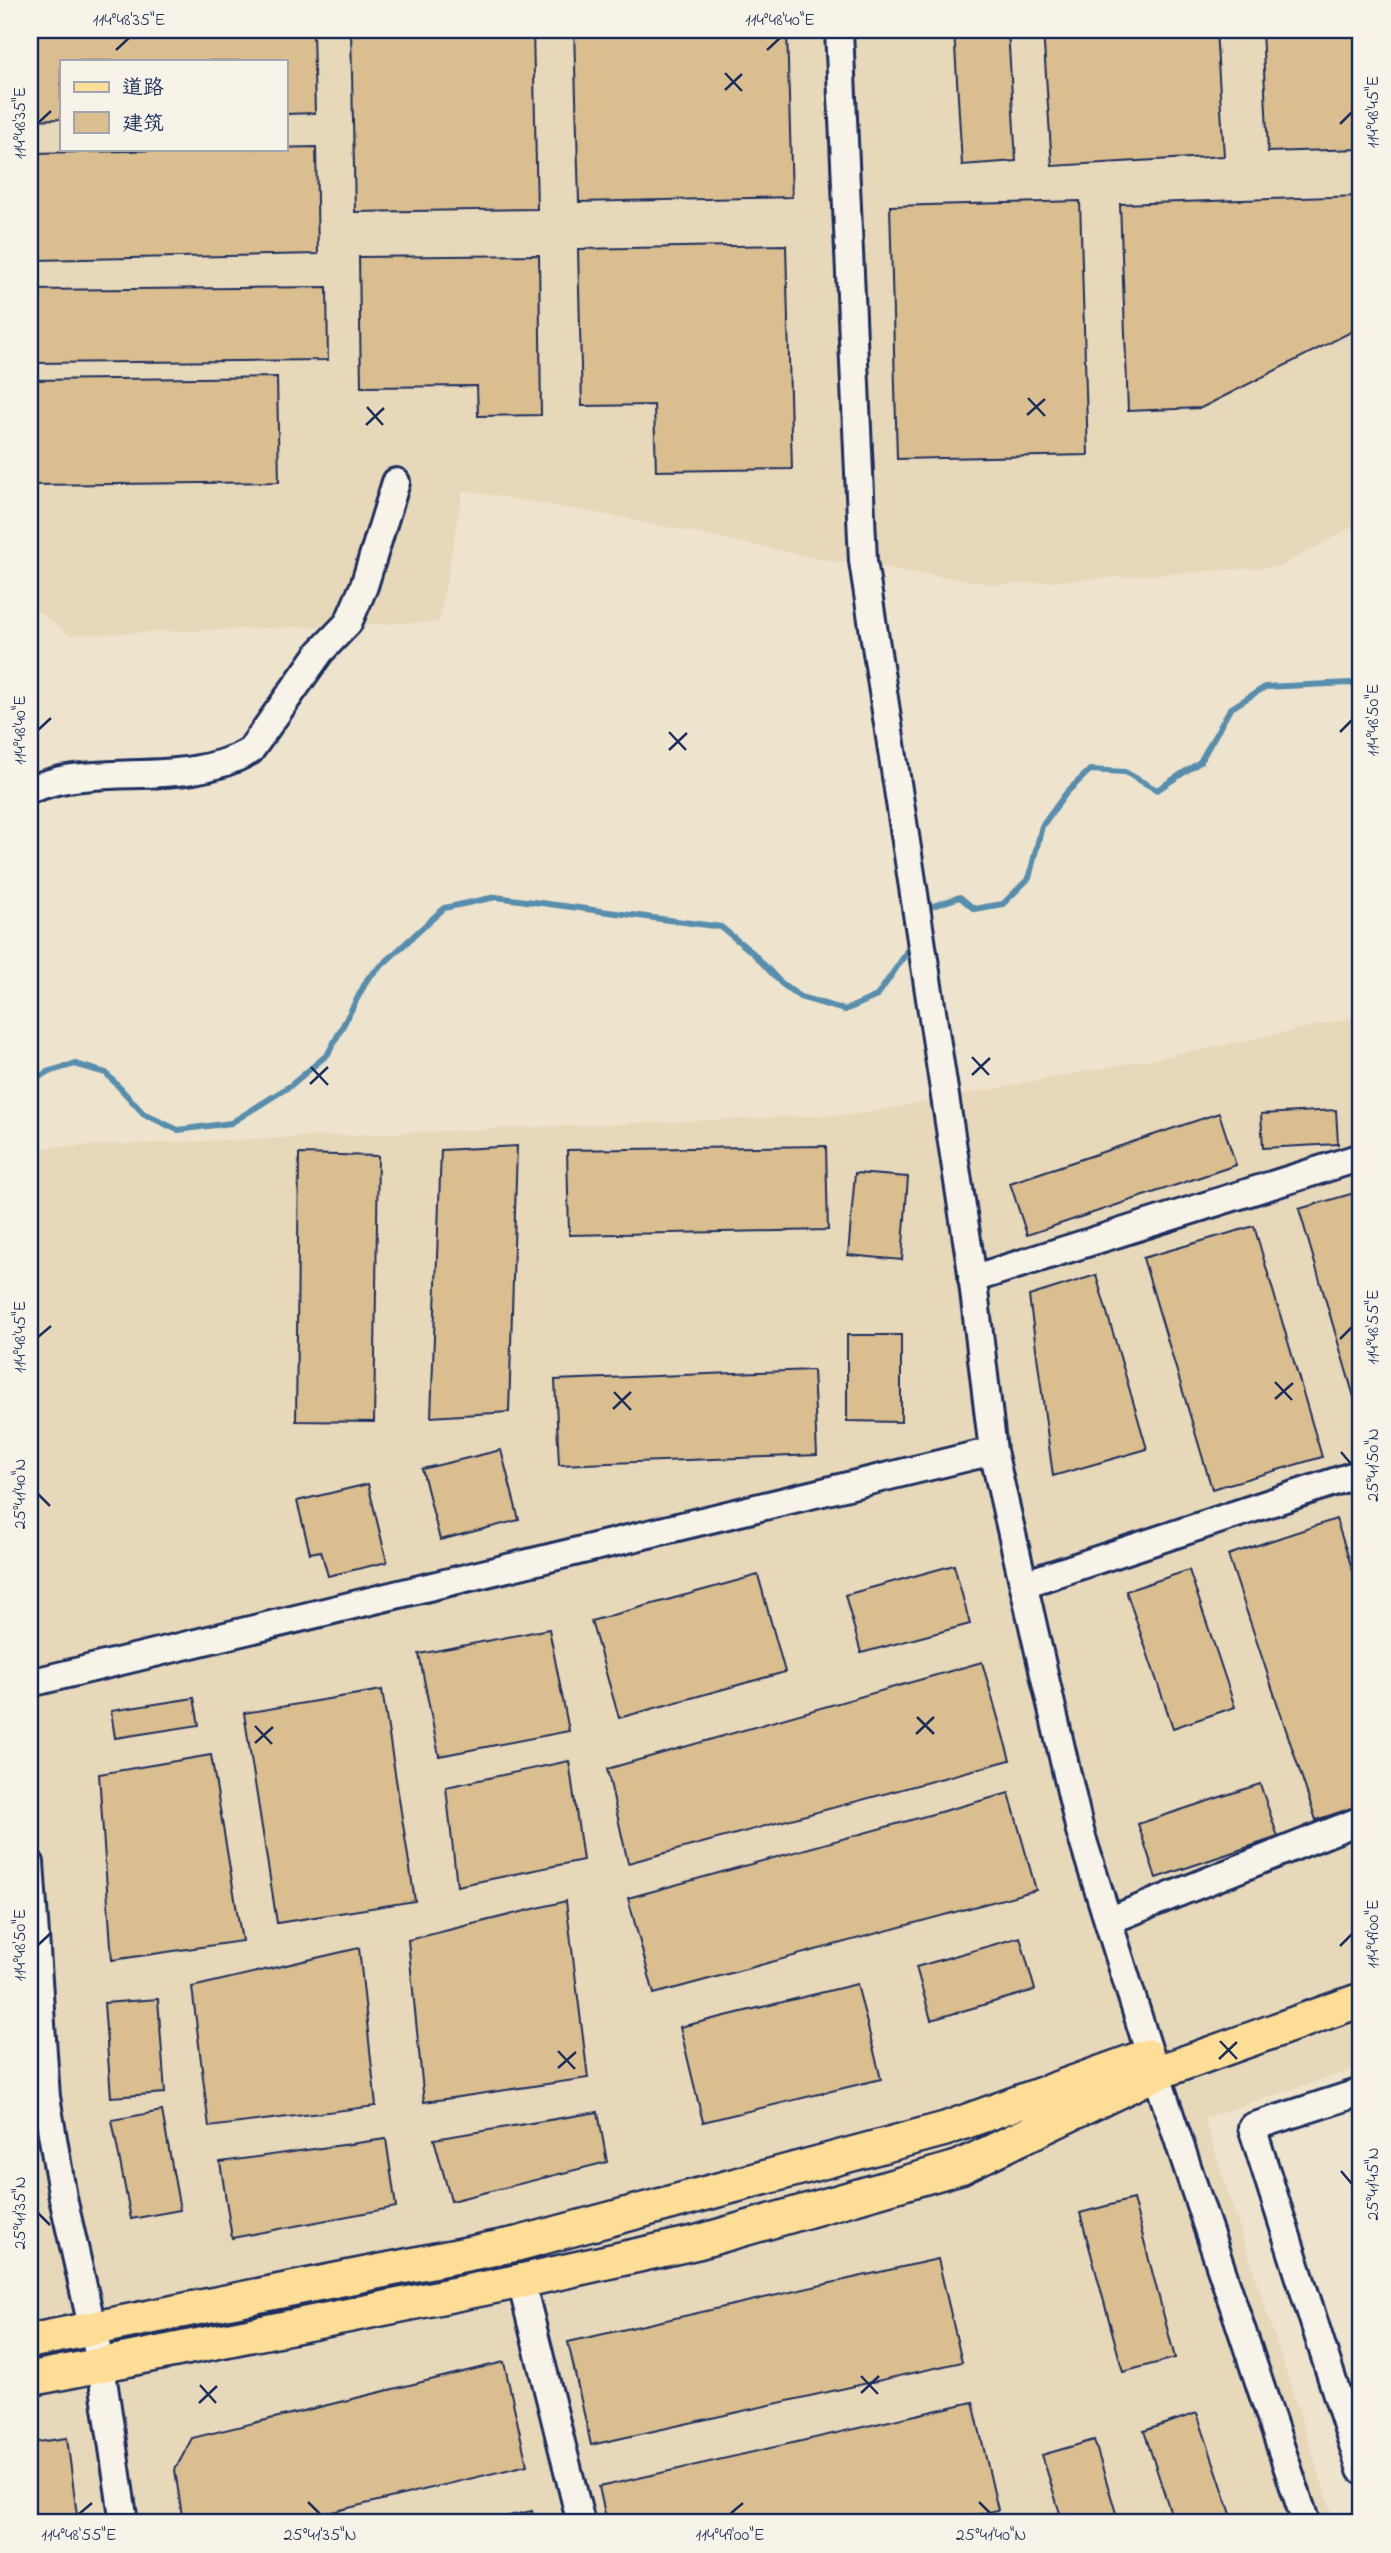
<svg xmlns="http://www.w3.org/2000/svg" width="1391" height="2553" viewBox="0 0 1391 2553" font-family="'Indie Flower','LXGW WenKai TC',sans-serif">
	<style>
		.built { fill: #e8d8ba; fill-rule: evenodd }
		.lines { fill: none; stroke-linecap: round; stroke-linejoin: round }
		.stream { stroke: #588ead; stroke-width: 6 }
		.building { fill: #dabe8f; stroke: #1b2f5e; stroke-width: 2 }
		.minor-casing { stroke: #1b2f5e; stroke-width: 32 }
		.major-casing { stroke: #1b2f5e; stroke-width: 38 }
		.minor { stroke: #f7f3e8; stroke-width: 26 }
		.major { stroke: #fedd96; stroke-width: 33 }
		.ticks { fill: none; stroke: #1b2f5e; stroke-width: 2.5 }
		.neatline { fill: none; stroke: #1b2f5e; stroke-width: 2.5 }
		.ticks-label { font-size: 18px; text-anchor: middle; fill: #1b2f5e }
	</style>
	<rect width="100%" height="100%" fill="#eee3cd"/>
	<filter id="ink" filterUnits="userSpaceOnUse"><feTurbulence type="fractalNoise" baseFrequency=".0143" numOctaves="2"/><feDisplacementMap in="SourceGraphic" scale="14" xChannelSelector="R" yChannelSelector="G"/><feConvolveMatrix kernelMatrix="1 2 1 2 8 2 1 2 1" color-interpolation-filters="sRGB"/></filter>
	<g filter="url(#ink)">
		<path class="built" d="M 30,30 L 1361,30 L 1361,522 L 1282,566 L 999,585 L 821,559 L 618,517 L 463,490 L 439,622 L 70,635 L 30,606 ZM 61,61 L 285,61 L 285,149 L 61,149 Z
			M 1361,1016 L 1361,2067 L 1204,2118 L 1335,2523 L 30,2523 L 30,1148 L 859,1114 L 1221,1046 Z"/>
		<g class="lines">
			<path class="stream" d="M 924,913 L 927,908 L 960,897 L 974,909 L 1003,904 L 1029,878 L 1042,826 L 1067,792 L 1090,770 L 1125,772 L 1157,790 L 1200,762 L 1230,709 L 1265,687 L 1350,683 L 1361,687
				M 30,1083 L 47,1072 L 75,1064 L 106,1073 L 144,1114 L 178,1130 L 231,1123 L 290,1086 L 328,1054 L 368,978 L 444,908 L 496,897 L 721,927 L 753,953 L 781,983 L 800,997 L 845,1010 L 877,996 L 903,958 L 913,939"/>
		</g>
		<path class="building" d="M 30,30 L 313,30 L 315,113 L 285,114 L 285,61 L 61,61 L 61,119 L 30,120 Z
			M 351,30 L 533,30 L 537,209 L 355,212 Z
			M 574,30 L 787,30 L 792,197 L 579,202 Z
			M 954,30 L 1008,30 L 1016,161 L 962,165 Z
			M 1043,30 L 1216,30 L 1224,156 L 1052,166 Z
			M 1262,30 L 1361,30 L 1361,149 L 1268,152 Z
			M 316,147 L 318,254 L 36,260 L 34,153 Z
			M 1361,196 L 1361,327 L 1201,408 L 1128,411 L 1120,204 Z
			M 1080,201 L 1088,455 L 897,459 L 890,206 Z
			M 786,245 L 792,469 L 656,471 L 654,405 L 582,406 L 578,249 Z
			M 539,255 L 541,415 L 478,416 L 477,386 L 361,387 L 359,257 Z
			M 327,287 L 328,360 L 33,363 L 31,290 Z
			M 277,377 L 279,482 L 30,485 L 30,380 Z
			M 1336,1110 L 1338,1144 L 1263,1148 L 1261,1114 Z
			M 1219,1113 L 1236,1165 L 1027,1235 L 1010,1183 Z
			M 517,1146 L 509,1412 L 431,1417 L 441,1150 Z
			M 826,1146 L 828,1230 L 569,1235 L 567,1150 Z
			M 299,1154 L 378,1156 L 374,1422 L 296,1421 Z
			M 855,1173 L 908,1177 L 902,1260 L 848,1255 Z
			M 1361,1191 L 1361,1421 L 1299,1209 Z
			M 1254,1226 L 1322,1457 L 1212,1489 L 1143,1258 Z
			M 1096,1275 L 1147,1449 L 1053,1476 L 1029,1296 Z
			M 847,1335 L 901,1335 L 901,1422 L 847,1421 Z
			M 813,1370 L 817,1455 L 559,1465 L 555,1380 Z
			M 501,1450 L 519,1520 L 440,1540 L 422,1469 Z
			M 368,1484 L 387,1562 L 328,1576 L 321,1551 L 310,1553 L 297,1501 Z
			M 1336,1519 L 1361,1596 L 1361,1805 L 1316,1820 L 1228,1555 Z
			M 954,1565 L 970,1624 L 861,1653 L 845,1595 Z
			M 1189,1570 L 1235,1707 L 1173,1728 L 1126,1591 Z
			M 758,1575 L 785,1672 L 619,1718 L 591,1621 Z
			M 549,1629 L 569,1731 L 439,1756 L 419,1654 Z
			M 982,1662 L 1010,1760 L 628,1863 L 607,1769 Z
			M 382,1690 L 415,1901 L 277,1923 L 244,1713 Z
			M 194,1698 L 199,1725 L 115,1738 L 111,1711 Z
			M 211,1755 L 242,1941 L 112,1960 L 99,1774 Z
			M 569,1761 L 583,1860 L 457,1886 L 446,1787 Z
			M 1260,1784 L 1278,1837 L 1156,1878 L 1138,1824 Z
			M 1009,1793 L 1036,1890 L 654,1994 L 628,1898 Z
			M 566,1901 L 588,2078 L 424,2102 L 408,1940 Z
			M 1020,1937 L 1035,1990 L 931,2020 L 916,1967 Z
			M 359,1948 L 376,2106 L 209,2127 L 192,1987 Z
			M 857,1984 L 881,2079 L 703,2122 L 680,2027 Z
			M 158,1999 L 165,2093 L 111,2097 L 104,2003 Z
			M 162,2111 L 180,2210 L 131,2219 L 112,2120 Z
			M 598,2112 L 607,2162 L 451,2201 L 434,2139 Z
			M 386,2139 L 396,2207 L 232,2238 L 220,2162 Z
			M 1133,2199 L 1175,2358 L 1123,2372 L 1080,2213 Z
			M 938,2259 L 962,2362 L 591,2445 L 568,2342 Z
			M 504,2362 L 527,2465 L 286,2523 L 183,2523 L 175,2470 L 192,2438 Z
			M 973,2402 L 998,2510 L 941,2523 L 607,2523 L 599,2487 Z
			M 1197,2413 L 1234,2523 L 1174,2523 L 1144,2431 Z
			M 67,2438 L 78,2523 L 30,2523 L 30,2443 Z
			M 1094,2440 L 1119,2523 L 1063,2523 L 1042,2455 Z
			M 532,2511 L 535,2523 L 477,2523 Z"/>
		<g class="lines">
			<g class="minor-casing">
				<path id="minor" d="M 839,30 L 863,561 L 971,1266 L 993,1451 L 1080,1831 L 1150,2055 L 1306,2523
					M 30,789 C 40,786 51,782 61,780 C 124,768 193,784 250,751 L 320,652 L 348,623 L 364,586 L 396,482
					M 972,1279 L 1361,1157
					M 1024,1584 L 1361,1473
					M 30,1683 L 993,1451
					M 30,1863 L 46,2097 L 63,2198 L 101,2366 L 124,2523
					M 1108,1921 L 1361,1820
					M 1361,2092 L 1252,2127 L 1361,2470
					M 521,2281 L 581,2523"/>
			</g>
			<g class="major-casing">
				<path id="major" d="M 30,2341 L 517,2244 L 945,2129 L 1147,2056
					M 30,2379 L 521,2281 L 698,2242 L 960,2167 L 1156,2073 L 1361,2000"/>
			</g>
			<use href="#minor" class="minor"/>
			<use href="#major" class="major"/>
		</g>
	</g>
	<path class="ticks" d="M 116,50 L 129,38M 767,50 L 780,38M 725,73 L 742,91M 725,90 L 742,74M 38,123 L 51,111M 1340,124 L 1352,112M 1028,398 L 1045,416M 367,407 L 383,425M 1027,415 L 1045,399M 366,425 L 384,408M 38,730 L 51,718M 669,732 L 686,750M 1340,732 L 1352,720M 669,750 L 687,733M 972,1057 L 989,1075M 311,1067 L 328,1085M 972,1075 L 990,1058M 310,1084 L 328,1067M 38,1337 L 51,1326M 1340,1339 L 1352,1327M 1275,1382 L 1292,1400M 614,1392 L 631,1410M 1275,1399 L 1293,1383M 613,1409 L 631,1392M 1341,1452 L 1352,1465M 38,1494 L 50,1506M 917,1717 L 934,1734M 255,1726 L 272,1744M 916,1734 L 934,1717M 255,1743 L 273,1727M 38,1945 L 51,1933M 1340,1946 L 1352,1934M 1220,2041 L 1237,2059M 558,2051 L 575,2069M 1219,2059 L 1237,2042M 558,2068 L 576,2052M 1341,2171 L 1352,2184M 38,2213 L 50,2225M 861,2376 L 878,2394M 200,2385 L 216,2403M 861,2393 L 879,2376M 199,2403 L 217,2386M 308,2502 L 320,2514M 979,2502 L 991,2514M 79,2514 L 92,2503M 730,2514 L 743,2503"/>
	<rect width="1391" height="2553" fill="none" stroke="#f7f3e8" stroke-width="77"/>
	<rect x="60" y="60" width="228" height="91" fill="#f7f3e8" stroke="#9fa5b1" stroke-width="2"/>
	<rect x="74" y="82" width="35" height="10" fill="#fedd96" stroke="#9fa5b1" stroke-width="2"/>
	<text x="122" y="94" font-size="21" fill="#1b2f5e">道路</text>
	<rect x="74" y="112" width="35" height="21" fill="#dabe8f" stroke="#9fa5b1" stroke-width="2"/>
	<text x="122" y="130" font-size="21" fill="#1b2f5e">建筑</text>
	<rect x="38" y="38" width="1314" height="2476" class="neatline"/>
	<g class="ticks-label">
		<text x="129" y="25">114°48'35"E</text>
		<text x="780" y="25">114°48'40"E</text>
		<text transform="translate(1372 112) rotate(-90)" y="6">114°48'45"E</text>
		<text transform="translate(19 123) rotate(-90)" y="6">114°48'35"E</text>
		<text transform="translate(1372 720) rotate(-90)" y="6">114°48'50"E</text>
		<text transform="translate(19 730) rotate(-90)" y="6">114°48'40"E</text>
		<text transform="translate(1372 1327) rotate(-90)" y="6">114°48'55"E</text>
		<text transform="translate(19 1337) rotate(-90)" y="6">114°48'45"E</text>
		<text transform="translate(1372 1465) rotate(-90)" y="6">25°41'50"N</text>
		<text transform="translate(19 1494) rotate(-90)" y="6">25°41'40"N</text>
		<text transform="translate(1372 1934) rotate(-90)" y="6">114°49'00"E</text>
		<text transform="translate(19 1945) rotate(-90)" y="6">114°48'50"E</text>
		<text transform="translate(1372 2184) rotate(-90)" y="6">25°41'45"N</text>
		<text transform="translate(19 2213) rotate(-90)" y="6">25°41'35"N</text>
		<text x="79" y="2540">114°48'55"E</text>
		<text x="320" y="2540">25°41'35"N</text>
		<text x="730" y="2540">114°49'00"E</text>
		<text x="991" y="2540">25°41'40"N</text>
	</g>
</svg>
